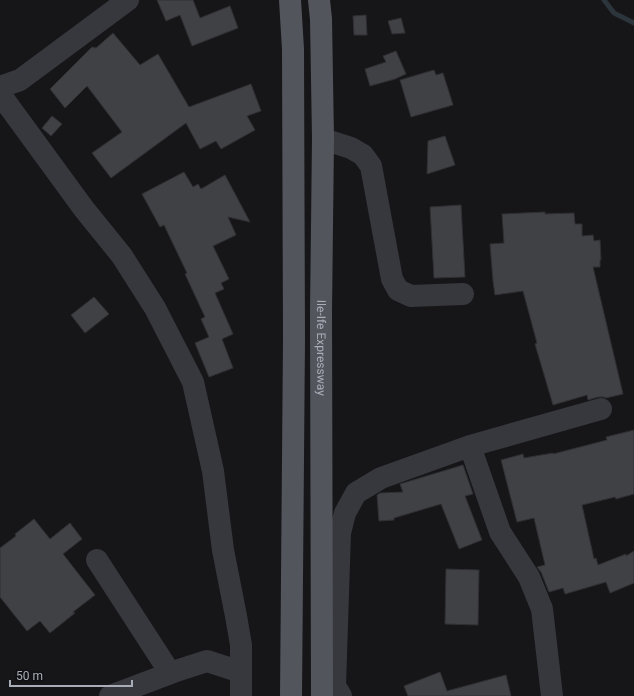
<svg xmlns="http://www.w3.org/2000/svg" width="634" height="696" viewBox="0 0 634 696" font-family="Roboto,sans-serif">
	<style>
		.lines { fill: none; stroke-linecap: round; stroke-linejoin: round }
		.stream { stroke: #2c353c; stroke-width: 5 }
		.building { fill: #404145; stroke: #303034 }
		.minor { stroke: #37383d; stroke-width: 22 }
		.major { stroke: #53555c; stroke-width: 22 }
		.labels { text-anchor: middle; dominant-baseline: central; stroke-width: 3; stroke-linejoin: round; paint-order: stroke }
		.street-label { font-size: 12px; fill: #a8adb8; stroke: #111113 }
	</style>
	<rect width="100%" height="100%" fill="#161618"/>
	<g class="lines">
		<path class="stream" d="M 604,0 L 614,13 L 634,23"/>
	</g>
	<path class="building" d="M 157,0 L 193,0 L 200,18 L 230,6 L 238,28 L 192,46 L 180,15 L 166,21 Z
		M 366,15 L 367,35 L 354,35 L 353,16 Z
		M 401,18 L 405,33 L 392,34 L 388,21 Z
		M 113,33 L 140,65 L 158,54 L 189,107 L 251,84 L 261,111 L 247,116 L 255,130 L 221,149 L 216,141 L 200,149 L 186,123 L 111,178 L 92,153 L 122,132 L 87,86 L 65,108 L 50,89 L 92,47 L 96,48 Z
		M 396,51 L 406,74 L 395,79 L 370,86 L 365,69 L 386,62 L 383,56 Z
		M 434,70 L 436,75 L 443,73 L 453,105 L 411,117 L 400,80 Z
		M 52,116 L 62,124 L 51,136 L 42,128 Z
		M 445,136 L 455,165 L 427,174 L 428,141 Z
		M 184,172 L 193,187 L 198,184 L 201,189 L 225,175 L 250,222 L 228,217 L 236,235 L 213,246 L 229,279 L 221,283 L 224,289 L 215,293 L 233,334 L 222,339 L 233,368 L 209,377 L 195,343 L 209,337 L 201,319 L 205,317 L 185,274 L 187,273 L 164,225 L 160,227 L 142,194 Z
		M 461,205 L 465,277 L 434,278 L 430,207 Z
		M 545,212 L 545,214 L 574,213 L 575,224 L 582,224 L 582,236 L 593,235 L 594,241 L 600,240 L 601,260 L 600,260 L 600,267 L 593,267 L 623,394 L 606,398 L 604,397 L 598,397 L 588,400 L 587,395 L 553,405 L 535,344 L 537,343 L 523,291 L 495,295 L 493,281 L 490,244 L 504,243 L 502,214 Z
		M 94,297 L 109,314 L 85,333 L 71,315 Z
		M 634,430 L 634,494 L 616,499 L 615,497 L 582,505 L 594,559 L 596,558 L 598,565 L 626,554 L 626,556 L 634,551 L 634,583 L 610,593 L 606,582 L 565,594 L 563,588 L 549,592 L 541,572 L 537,567 L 545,565 L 534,518 L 517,522 L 501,460 L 523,454 L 524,458 L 553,453 L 553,454 L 607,440 L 606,437 Z
		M 463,465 L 473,494 L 465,496 L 482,540 L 459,549 L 441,504 L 394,518 L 394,520 L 379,521 L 377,495 L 380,493 L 403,492 L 400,484 Z
		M 34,519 L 50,539 L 70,523 L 82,539 L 63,554 L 95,595 L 73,612 L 75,613 L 50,633 L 40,621 L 27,631 L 0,597 L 0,548 L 16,536 L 15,534 Z
		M 446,569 L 479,570 L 478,625 L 445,624 Z
		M 440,672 L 447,691 L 506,675 L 511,696 L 408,696 L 404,686 Z"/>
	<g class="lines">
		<path class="minor" d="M 0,87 L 20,80 L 128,0
			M 0,94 L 84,209 L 122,256 L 155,308 L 193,382 L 213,471 L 223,550 L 236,616 L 241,645 L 241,696
			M 323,139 L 351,148 L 363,155 L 371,166 L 392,279 L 398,290 L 411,296 L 463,294
			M 470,446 L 500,532 L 529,577 L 542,609 L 552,696
			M 97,560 L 165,665 L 168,674
			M 110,696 L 179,670 L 207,661 L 241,672
			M 341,696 L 335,686 L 340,533 L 345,513 L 356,493 L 381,478 L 470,446 L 601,409"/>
		<g class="major">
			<path d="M 290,0 L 293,49 L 294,339 L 291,696"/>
			<path id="s1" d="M 319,0 L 321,19 L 323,139 L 321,312 L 322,696"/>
		</g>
	</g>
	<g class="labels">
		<g class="street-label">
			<text stroke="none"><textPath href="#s1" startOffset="348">Ile-Ife Expressway</textPath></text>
		</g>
	</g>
	<path d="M10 680v6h122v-6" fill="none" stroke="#a8adb8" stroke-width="2"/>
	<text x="16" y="680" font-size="12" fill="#a8adb8" stroke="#111113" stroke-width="3" paint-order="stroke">50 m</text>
</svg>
